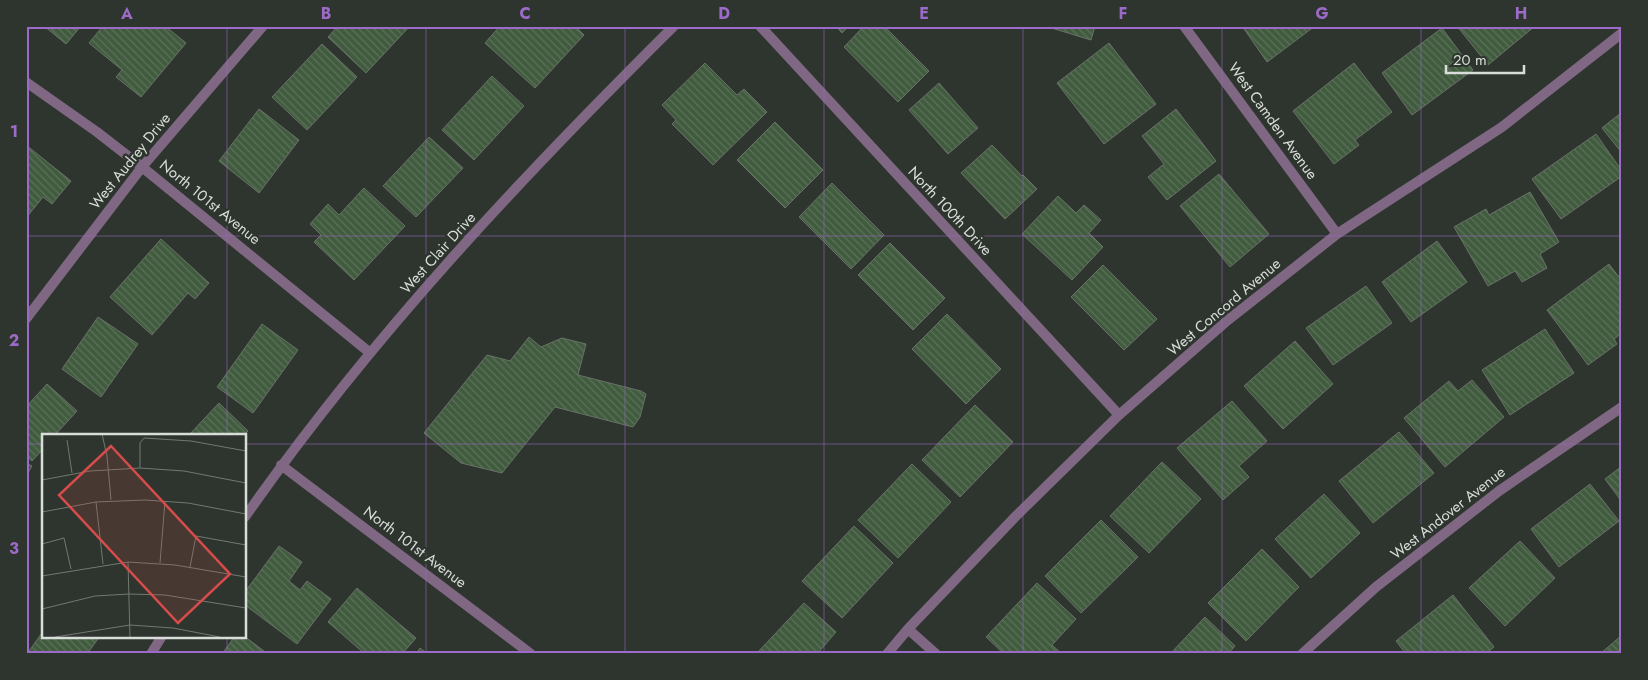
<svg xmlns="http://www.w3.org/2000/svg" width="1648" height="680" viewBox="0 0 1648 680" font-family="Jost,sans-serif">
	<style>
		.building { fill: url(#building-back-hatch); stroke: #6a7169 }
		.lines { fill: none; stroke-linecap: round; stroke-linejoin: round }
		.street { stroke: #806784; stroke-width: 10 }
		.grid { fill: none; stroke: #9c6ac8; stroke-width: 1; stroke-opacity: 0.55 }
		.labels { text-anchor: middle; dominant-baseline: central; stroke-width: 5; stroke-linejoin: round; paint-order: stroke }
		.street-label { font-size: 15px; fill: #d9ddd9; stroke: #2e352e }
		.inset-road { fill: none; stroke: #727872; stroke-width: 1 }
		.view { fill: #d74c4b; fill-opacity: 0.15; stroke: #d74c4b; stroke-width: 2.5 }
		.inset-edge { fill: none; stroke: #d9ddd9; stroke-width: 2.5 }
		.neatline { fill: none; stroke: #9c6ac8; stroke-width: 2 }
		.grid-label { font-size: 16px; text-anchor: middle; font-weight: bold; fill: #9c6ac8 }
	</style>
	<defs>
		<pattern id="building-back-hatch" width="6" height="6" patternUnits="userSpaceOnUse" patternTransform="scale(1.25)"><rect width="6" height="6" fill="#405b3e"/><path d="M-1 5l2 2M0 0l6 6M5-1l2 2" fill="none" stroke="#5b7259"/></pattern>
	</defs>
	<rect width="100%" height="100%" fill="#2e352e"/>
	<path class="building" d="M 44,26 L 81,26 L 66,44 Z
		M 103,26 L 165,26 L 186,43 L 141,97 L 116,77 L 122,70 L 89,43 Z
		M 338,26 L 410,26 L 366,73 L 328,37 Z
		M 500,26 L 575,26 L 584,35 L 535,88 L 485,43 Z
		M 836,26 L 849,26 L 842,33 Z
		M 864,26 L 884,26 L 929,71 L 898,102 L 844,47 Z
		M 1045,26 L 1095,26 L 1091,40 Z
		M 1242,26 L 1315,26 L 1267,62 Z
		M 1457,26 L 1535,26 L 1488,65 Z
		M 1442,28 L 1473,70 L 1412,115 L 1382,73 Z
		M 1109,43 L 1156,104 L 1104,144 L 1057,83 Z
		M 322,44 L 357,77 L 307,130 L 272,97 Z
		M 705,63 L 737,95 L 744,89 L 767,112 L 713,165 L 672,124 L 676,120 L 662,105 Z
		M 1354,63 L 1392,112 L 1355,140 L 1359,145 L 1334,164 L 1293,111 Z
		M 492,76 L 524,106 L 474,160 L 442,130 Z
		M 939,83 L 978,128 L 948,154 L 909,110 Z
		M 259,109 L 299,140 L 259,193 L 219,161 Z
		M 1176,109 L 1216,161 L 1167,200 L 1148,177 L 1164,164 L 1142,136 Z
		M 1622,112 L 1622,153 L 1602,128 Z
		M 775,122 L 823,170 L 785,208 L 737,160 Z
		M 1596,134 L 1622,171 L 1622,176 L 1561,219 L 1532,179 Z
		M 429,137 L 463,168 L 416,217 L 383,186 Z
		M 26,145 L 71,181 L 52,204 L 43,197 L 26,218 Z
		M 992,145 L 1022,176 L 1023,175 L 1037,189 L 1005,219 L 961,173 Z
		M 1219,174 L 1269,234 L 1230,267 L 1180,206 Z
		M 832,183 L 884,235 L 851,269 L 799,217 Z
		M 364,188 L 405,226 L 354,280 L 314,242 L 321,235 L 310,224 L 328,204 L 339,215 Z
		M 1530,192 L 1559,242 L 1540,254 L 1547,268 L 1522,282 L 1515,271 L 1488,286 L 1454,227 L 1486,209 L 1489,215 Z
		M 1058,196 L 1076,213 L 1084,205 L 1101,220 L 1089,233 L 1103,247 L 1072,280 L 1022,234 Z
		M 161,239 L 209,283 L 195,299 L 188,293 L 152,335 L 110,297 Z
		M 1437,241 L 1467,282 L 1411,322 L 1382,282 Z
		M 890,243 L 945,298 L 913,330 L 858,275 Z
		M 1609,264 L 1622,281 L 1622,333 L 1614,339 L 1617,344 L 1588,365 L 1547,310 Z
		M 1103,265 L 1157,319 L 1124,350 L 1071,297 Z
		M 1366,286 L 1392,323 L 1333,365 L 1306,328 Z
		M 947,314 L 1001,369 L 966,404 L 912,349 Z
		M 98,317 L 138,344 L 101,397 L 62,369 Z
		M 262,324 L 298,350 L 253,413 L 217,387 Z
		M 1545,329 L 1574,373 L 1510,415 L 1482,370 Z
		M 529,337 L 541,347 L 562,338 L 586,344 L 578,375 L 641,391 L 646,394 L 640,417 L 633,427 L 555,407 L 502,473 L 461,463 L 424,433 L 487,355 L 510,361 Z
		M 1295,341 L 1333,384 L 1283,429 L 1244,386 Z
		M 1472,380 L 1504,417 L 1445,467 L 1404,418 L 1449,381 L 1458,391 Z
		M 47,384 L 77,411 L 55,435 L 44,435 L 44,448 L 32,461 L 26,456 L 26,407 Z
		M 1232,401 L 1267,441 L 1239,466 L 1249,477 L 1223,500 L 1177,448 Z
		M 219,403 L 248,431 L 244,435 L 189,435 Z
		M 975,405 L 1013,442 L 960,497 L 922,460 Z
		M 1399,432 L 1434,473 L 1373,523 L 1339,481 Z
		M 1162,462 L 1201,499 L 1149,553 L 1110,516 Z
		M 26,463 L 32,466 L 26,476 Z
		M 912,464 L 951,502 L 898,558 L 858,520 Z
		M 1622,466 L 1622,502 L 1605,479 Z
		M 1590,484 L 1619,521 L 1559,567 L 1531,529 Z
		M 1324,494 L 1360,533 L 1311,578 L 1275,539 Z
		M 1101,520 L 1138,557 L 1081,613 L 1045,576 Z
		M 854,526 L 893,563 L 842,618 L 802,581 Z
		M 1520,541 L 1555,578 L 1505,626 L 1469,588 Z
		M 279,546 L 302,562 L 289,581 L 300,590 L 307,581 L 331,599 L 297,644 L 245,605 L 245,592 Z
		M 1262,549 L 1299,587 L 1246,641 L 1208,603 Z
		M 1037,583 L 1076,619 L 1052,645 L 1062,654 L 1004,654 L 986,637 Z
		M 357,588 L 416,638 L 402,654 L 365,654 L 328,622 Z
		M 1453,595 L 1494,647 L 1485,654 L 1406,654 L 1396,641 Z
		M 804,603 L 836,632 L 817,654 L 761,654 L 758,652 Z
		M 1205,617 L 1235,646 L 1228,654 L 1170,654 Z
		M 44,630 L 44,636 L 100,636 L 87,654 L 27,654 Z
		M 1622,635 L 1622,654 L 1600,654 Z
		M 235,636 L 244,636 L 268,654 L 222,654 Z
		M 420,648 L 428,654 L 416,654 Z"/>
	<g class="lines">
		<path class="street" d="M 760,26 L 1119,415
			M 1184,26 L 1337,234
			M 26,82 L 97,132 L 142,167 L 369,352
			M 26,319 L 142,167 L 263,26
			M 281,465 L 531,654
			M 245,517 C 370,338 520,179 674,26
			M 908,629 L 936,654
			M 151,654 L 162,636
			M 887,654 L 908,629 L 1016,516 L 1119,415 L 1228,320 L 1337,234 L 1502,127 L 1622,33
			M 1302,654 L 1376,587 L 1499,491 L 1622,407"/>
	</g>
	<path class="grid" d="M 227,26 L 227,435M 426,26 L 426,654M 625,26 L 625,654M 824,26 L 824,654M 1023,26 L 1023,654M 1222,26 L 1222,654M 1421,26 L 1421,654M 26,236 L 1622,236M 26,444 L 44,444M 245,444 L 1622,444M 227,636 L 227,654"/>
	<g class="labels">
		<g class="street-label">
			<text transform="translate(1273 121) rotate(54)">West Camden Avenue</text>
			<text transform="translate(130 161) rotate(-51)">West Audrey Drive</text>
			<text transform="translate(210 202) rotate(39)">North 101st Avenue</text>
			<text transform="translate(950 211) rotate(47)">North 100th Drive</text>
			<text transform="translate(438 253) rotate(-48)">West Clair Drive</text>
			<text transform="translate(1224 307) rotate(-40)">West Concord Avenue</text>
			<text transform="translate(1448 513) rotate(-38)">West Andover Avenue</text>
			<text transform="translate(415 547) rotate(37)">North 101st Avenue</text>
		</g>
	</g>
	<g transform="translate(42 434)">
		<rect width="204" height="204" fill="#2e352e"/>
		<path class="inset-road" d="M 60,0 L 65,22 L 69,66M 25,6 L 30,39M 98,34 L 98,9 L 102,4 L 149,7 L 204,17M 0,46 L 48,37 L 98,34 L 142,37 L 204,49M 54,68 L 61,130M 0,78 L 54,68 L 103,66 L 146,69 L 204,80M 0,110 L 22,104 L 29,135M 86,128 L 88,203M 118,129 L 123,67M 148,133 L 154,102 L 204,111M 0,142 L 86,128 L 133,131 L 204,143M 0,175 L 53,162 L 87,160 L 123,161 L 204,174M 13,203 L 88,191 L 131,194 L 178,203"/>
		<path class="view" d="M 69,12 L 188,140 L 136,189 L 17,61 Z"/>
		<rect width="204" height="204" class="inset-edge"/>
	</g>
	<rect width="1648" height="680" fill="none" stroke="#2e352e" stroke-width="55"/>
	<path d="M1446 65v8h78v-8" fill="none" stroke="#d9ddd9" stroke-width="2.5"/>
	<text x="1453" y="65" font-size="15" fill="#d9ddd9" stroke="#2e352e" stroke-width="4" paint-order="stroke">20 m</text>
	<rect x="28" y="28" width="1592" height="624" class="neatline"/>
	<g class="grid-label">
		<text x="127" y="19">A</text>
		<text x="326" y="19">B</text>
		<text x="525" y="19">C</text>
		<text x="724" y="19">D</text>
		<text x="924" y="19">E</text>
		<text x="1123" y="19">F</text>
		<text x="1322" y="19">G</text>
		<text x="1521" y="19">H</text>
		<text x="14" y="137">1</text>
		<text x="14" y="346">2</text>
		<text x="14" y="554">3</text>
	</g>
</svg>
